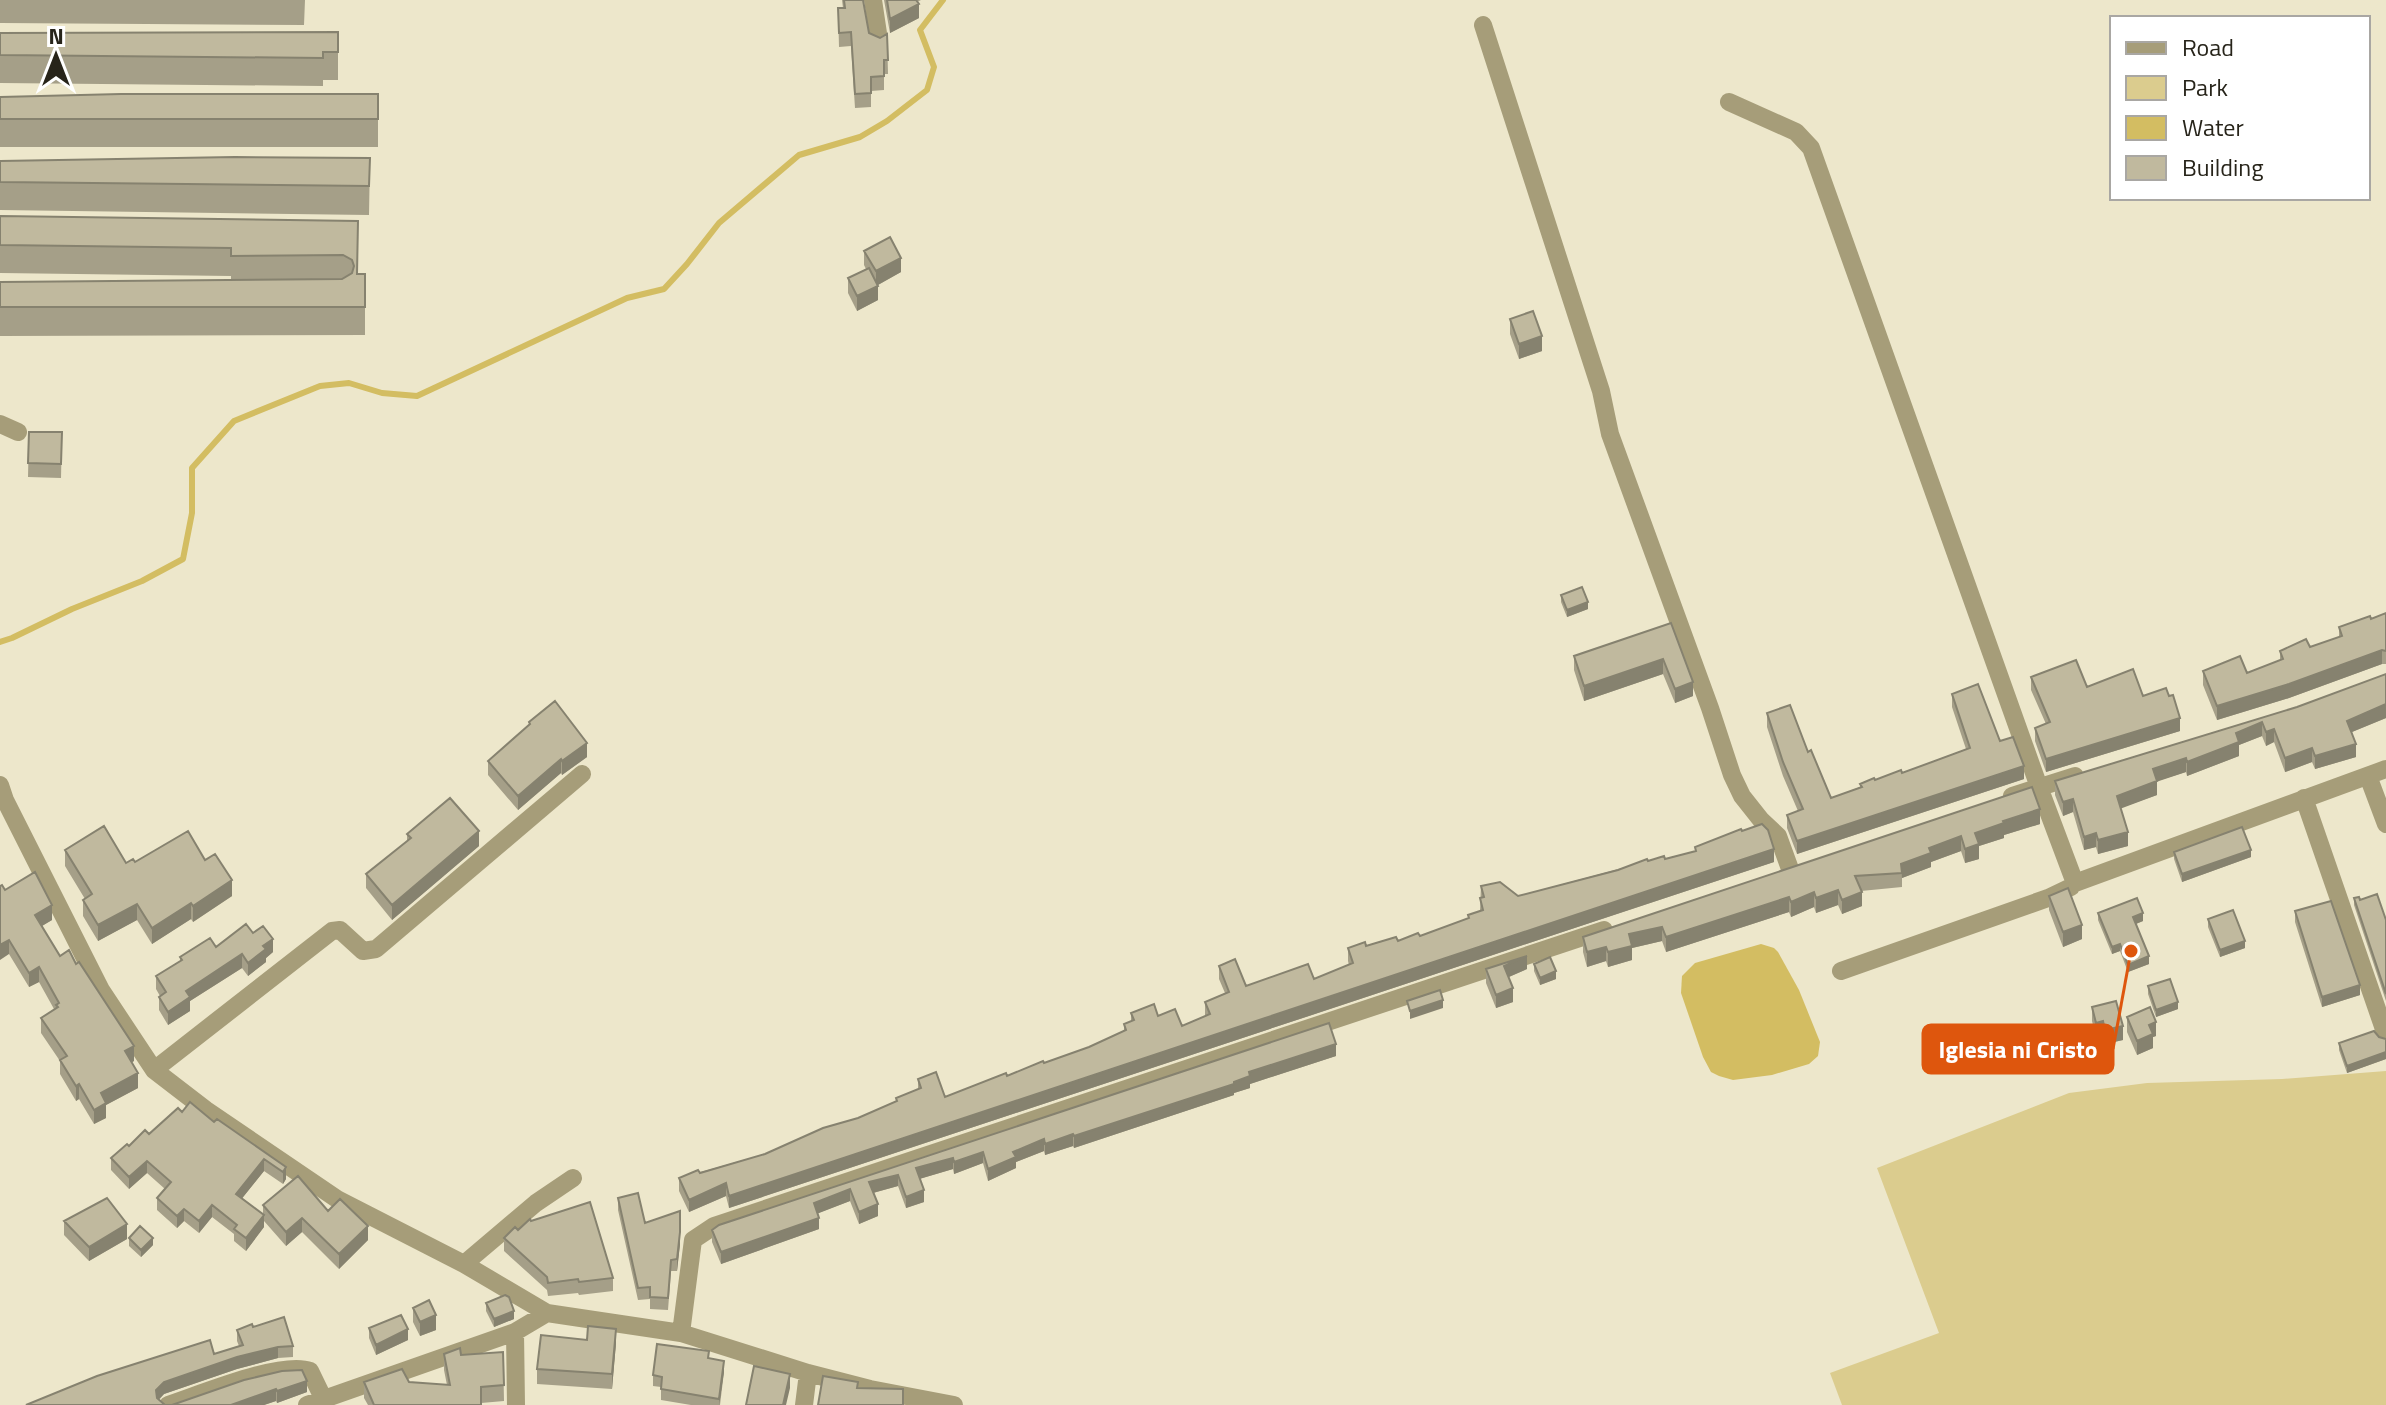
<svg xmlns="http://www.w3.org/2000/svg" width="2386" height="1405" viewBox="0 0 2386 1405" font-family="'Titillium Web',sans-serif">
	<style>
		.green { fill: #dbcc8e }
		.water { fill: #d3bd62 }
		.lines { fill: none; stroke-linecap: round; stroke-linejoin: round }
		.stream { stroke: #d3bd62; stroke-width: 6 }
		.minor { stroke: #a69d79; stroke-width: 18 }
		.wall { fill: #a59f88 }
		.shaded-wall { fill: #86826f }
		.building { fill: #c0b99e; stroke: #86826f; stroke-width: 2 }
		.leader { fill: none; stroke: #de560d; stroke-width: 3 }
		.callout-dot { fill: #de560d; stroke: #fff; stroke-width: 3 }
		.callout { fill: #de560d; stroke: #de560d; stroke-width: 3 }
		.callout-label { font-size: 24px; text-anchor: middle; font-weight: bold; fill: #fff }
	</style>
	<rect width="100%" height="100%" fill="#ede7cb"/>
	<path class="green" d="M 2386,1071 L 2386,1405 L 1842,1405 L 1830,1373 L 1939,1333 L 1877,1168 L 2069,1093 L 2147,1083 L 2282,1079 Z"/>
	<path class="water" d="M 1761,944 L 1774,948 L 1778,952 L 1799,990 L 1820,1042 L 1818,1056 L 1809,1064 L 1772,1075 L 1733,1080 L 1719,1076 L 1711,1072 L 1703,1057 L 1681,993 L 1682,976 L 1695,963 Z"/>
	<g class="lines">
		<path class="stream" d="M 0,642 L 12,638 L 72,609 L 142,581 L 183,559 L 192,513 L 192,468 L 234,421 L 320,386 L 349,383 L 382,393 L 417,396 L 627,298 L 664,289 L 687,264 L 719,223 L 799,155 L 860,137 L 887,121 L 927,90 L 934,67 L 920,30 L 943,0"/>
		<path class="minor" d="M 873,0 L 879,40
			M 1483,25 L 1601,391 L 1610,434 L 1710,708 L 1732,775 L 1742,796 L 1761,820 L 1778,836 L 1790,869
			M 1729,102 L 1796,132 L 1811,148 L 2039,787 L 2075,883 L 2386,769
			M 0,424 L 18,432
			M 2368,776 L 2386,824
			M 0,785 L 5,800 L 101,990 L 154,1070 L 206,1110 L 337,1199 L 464,1264 L 547,1313 L 681,1333 L 808,1373 L 870,1389 L 954,1405
			M 2012,796 L 2075,776
			M 2304,798 L 2386,1035
			M 1841,971 L 2048,898 L 2071,887
			M 154,1070 L 332,931 L 340,930 L 363,951 L 376,949 L 582,774
			M 464,1264 L 536,1203 L 573,1178
			M 515,1332 L 516,1405
			M 681,1333 L 693,1240 L 714,1226 L 1604,930
			M 168,1405 C 199,1395 282,1360 310,1371 L 324,1400 L 324,1405
			M 307,1405 L 515,1332 L 547,1313
			M 804,1405 L 808,1373"/>
	</g>
	<path class="wall" d="M 0,0 L 305,0 L 304,25 L 0,23 Z
		M 842,0 L 863,0 L 869,33 L 880,38 L 887,34 L 888,74 L 884,74 L 884,90 L 871,91 L 871,107 L 855,108 L 851,46 L 839,47 L 838,8 L 843,8 Z
		M 884,0 L 921,0 L 917,2 L 919,18 L 890,33 Z
		M 338,32 L 338,80 L 323,80 L 323,86 L 0,83 L 0,33 Z
		M 378,94 L 378,147 L 0,147 L 0,97 Z
		M 370,158 L 369,215 L 0,210 L 0,161 Z
		M 0,216 L 358,221 L 357,274 L 365,274 L 365,335 L 0,336 L 0,283 L 231,280 L 231,276 L 0,273 Z
		M 864,251 L 901,272 L 878,285 L 878,300 L 857,311 L 848,293 L 848,278 L 866,269 L 864,265 Z
		M 1510,319 L 1542,351 L 1519,359 L 1510,334 Z
		M 29,432 L 62,432 L 61,478 L 28,477 Z
		M 1561,595 L 1588,609 L 1567,617 L 1561,602 Z
		M 2386,613 L 2386,664 L 2382,664 L 2289,698 L 2217,720 L 2203,685 L 2203,671 L 2247,673 L 2280,660 L 2280,651 L 2310,647 L 2339,637 L 2339,627 L 2371,619 Z
		M 1671,623 L 1693,696 L 1675,703 L 1663,674 L 1584,701 L 1574,670 L 1574,656 Z
		M 2386,674 L 2386,718 L 2352,732 L 2356,757 L 2315,769 L 2312,762 L 2285,772 L 2274,742 L 2266,746 L 2262,736 L 2239,745 L 2239,756 L 2187,776 L 2186,772 L 2157,781 L 2157,795 L 2120,808 L 2128,846 L 2098,854 L 2096,847 L 2084,850 L 2073,812 L 2063,816 L 2055,795 L 2055,781 L 2297,707 Z
		M 2031,677 L 2143,696 L 2169,696 L 2180,731 L 2046,772 L 2035,741 L 2035,728 L 2046,724 L 2031,690 Z
		M 1952,694 L 2000,741 L 2024,779 L 1797,854 L 1787,828 L 1787,815 L 1798,811 L 1783,776 L 1767,727 L 1767,713 L 1808,752 L 1831,798 L 1860,787 L 1860,784 L 1902,773 L 1966,749 L 1952,707 Z
		M 529,722 L 587,757 L 562,775 L 561,773 L 518,810 L 488,775 L 488,761 L 529,726 Z
		M 2032,787 L 2040,824 L 2004,835 L 2004,838 L 1979,846 L 1979,859 L 1965,863 L 1961,851 L 1931,862 L 1931,867 L 1902,878 L 1902,887 L 1861,891 L 1862,906 L 1842,914 L 1838,905 L 1816,913 L 1814,907 L 1791,917 L 1789,912 L 1666,952 L 1662,941 L 1632,948 L 1632,960 L 1608,967 L 1606,961 L 1587,967 L 1583,952 L 1583,937 Z
		M 1742,831 L 1774,862 L 729,1208 L 726,1196 L 689,1212 L 679,1191 L 679,1178 L 765,1154 L 858,1118 L 896,1101 L 896,1098 L 918,1089 L 918,1079 L 945,1097 L 1089,1047 L 1124,1031 L 1124,1024 L 1131,1021 L 1131,1013 L 1158,1016 L 1182,1026 L 1205,1016 L 1205,1002 L 1225,993 L 1219,979 L 1219,966 L 1246,986 L 1314,979 L 1349,965 L 1348,961 L 1348,948 L 1398,941 L 1420,936 L 1468,918 L 1468,915 L 1480,911 L 1481,886 L 1518,896 L 1648,861 L 1665,859 L 1695,851 L 1695,847 Z
		M 407,834 L 479,846 L 392,920 L 366,888 L 366,874 L 407,842 Z
		M 65,850 L 126,863 L 205,860 L 232,896 L 193,922 L 191,919 L 152,944 L 137,920 L 98,941 L 83,916 L 83,900 L 85,899 L 65,866 Z
		M 2174,852 L 2251,857 L 2182,882 L 2174,859 Z
		M 5,890 L 52,920 L 42,926 L 60,956 L 134,1061 L 132,1062 L 138,1088 L 106,1105 L 106,1118 L 94,1124 L 79,1099 L 76,1101 L 60,1074 L 60,1061 L 41,1033 L 41,1018 L 54,1009 L 39,982 L 29,987 L 9,954 Z
		M 2049,896 L 2082,939 L 2063,947 L 2049,910 Z
		M 2354,898 L 2360,900 L 2386,920 L 2386,1001 L 2354,905 Z
		M 2295,911 L 2360,995 L 2322,1007 L 2295,922 Z
		M 2098,913 L 2143,921 L 2136,924 L 2149,964 L 2128,972 L 2120,951 L 2112,954 L 2098,920 Z
		M 2208,919 L 2245,948 L 2220,957 L 2208,927 Z
		M 253,933 L 273,952 L 266,958 L 266,962 L 248,976 L 242,968 L 190,1001 L 190,1011 L 168,1025 L 159,1010 L 159,997 L 160,996 L 156,989 L 156,976 L 180,961 L 180,957 L 216,947 Z
		M 1534,964 L 1556,979 L 1540,985 L 1534,971 Z
		M 1486,969 L 1527,969 L 1509,977 L 1513,1002 L 1496,1008 L 1486,983 Z
		M 2148,986 L 2178,1009 L 2156,1017 L 2148,994 Z
		M 2092,1007 L 2123,1040 L 2105,1044 L 2103,1036 L 2096,1038 L 2092,1021 Z
		M 2127,1017 L 2156,1036 L 2153,1037 L 2153,1048 L 2137,1055 L 2127,1032 Z
		M 1329,1023 L 1336,1056 L 1250,1084 L 1250,1088 L 1234,1093 L 1234,1095 L 1074,1148 L 1073,1146 L 1045,1155 L 1044,1151 L 1016,1162 L 1016,1168 L 988,1181 L 983,1163 L 954,1174 L 953,1169 L 919,1179 L 924,1202 L 906,1208 L 898,1186 L 873,1193 L 878,1216 L 859,1224 L 850,1201 L 818,1213 L 819,1229 L 721,1264 L 712,1242 L 712,1230 Z
		M 2379,1037 L 2386,1039 L 2386,1059 L 2347,1073 L 2339,1050 L 2339,1043 Z
		M 182,1112 L 214,1122 L 286,1167 L 286,1179 L 283,1184 L 264,1171 L 242,1198 L 263,1214 L 263,1205 L 328,1211 L 368,1240 L 339,1269 L 302,1232 L 286,1246 L 264,1221 L 264,1227 L 246,1251 L 234,1241 L 234,1234 L 212,1217 L 199,1233 L 184,1221 L 177,1228 L 157,1210 L 157,1198 L 165,1189 L 147,1173 L 129,1189 L 111,1170 L 111,1158 Z
		M 618,1198 L 645,1223 L 680,1244 L 677,1271 L 671,1271 L 668,1310 L 650,1309 L 650,1299 L 638,1300 L 618,1210 Z
		M 64,1221 L 127,1239 L 89,1261 L 64,1235 Z
		M 518,1230 L 613,1278 L 613,1291 L 579,1295 L 578,1293 L 548,1296 L 547,1290 L 504,1251 L 504,1238 Z
		M 129,1238 L 153,1245 L 141,1257 L 129,1246 Z
		M 486,1303 L 514,1319 L 494,1327 L 486,1311 Z
		M 413,1308 L 436,1330 L 420,1336 L 413,1322 Z
		M 253,1327 L 293,1346 L 293,1357 L 278,1358 L 237,1369 L 164,1394 L 159,1400 L 165,1405 L 172,1405 L 244,1380 L 307,1392 L 277,1403 L 276,1401 L 264,1405 L 26,1405 L 214,1354 L 239,1346 L 237,1341 L 237,1330 Z
		M 369,1328 L 408,1340 L 376,1355 L 369,1338 Z
		M 616,1343 L 612,1389 L 537,1384 L 537,1369 Z
		M 503,1352 L 504,1401 L 481,1403 L 481,1405 L 368,1405 L 364,1398 L 364,1382 L 409,1382 L 447,1385 L 444,1370 L 444,1354 L 461,1355 Z
		M 709,1359 L 724,1372 L 720,1405 L 691,1405 L 661,1400 L 661,1387 L 653,1386 L 653,1375 Z"/>
	<path class="shaded-wall" d="M 919,4 L 919,18 L 890,33 L 890,19 Z
		M 901,258 L 901,272 L 876,286 L 876,271 Z
		M 878,286 L 878,300 L 857,311 L 857,296 Z
		M 1542,336 L 1542,351 L 1519,359 L 1519,344 Z
		M 1588,602 L 1588,609 L 1567,617 L 1567,610 Z
		M 2382,650 L 2382,664 L 2289,698 L 2217,720 L 2217,706 Z
		M 1663,659 L 1663,674 L 1584,701 L 1584,686 Z
		M 1693,682 L 1693,696 L 1675,703 L 1675,689 Z
		M 2386,704 L 2386,718 L 2347,734 L 2347,721 Z
		M 2180,718 L 2180,731 L 2046,772 L 2046,759 Z
		M 2262,722 L 2262,736 L 2239,745 L 2239,756 L 2187,776 L 2187,762 L 2236,733 Z
		M 2274,729 L 2274,742 L 2266,746 L 2266,732 Z
		M 587,743 L 587,757 L 562,775 L 562,761 Z
		M 2356,744 L 2356,757 L 2315,769 L 2315,756 Z
		M 2312,748 L 2312,762 L 2285,772 L 2285,758 Z
		M 2186,758 L 2186,772 L 2153,783 L 2153,769 Z
		M 561,759 L 561,773 L 518,810 L 518,796 Z
		M 2024,766 L 2024,779 L 1797,854 L 1797,841 Z
		M 2157,781 L 2157,795 L 2117,810 L 2117,796 Z
		M 2073,799 L 2073,812 L 2063,816 L 2063,802 Z
		M 2040,809 L 2040,824 L 2004,835 L 2004,838 L 1979,846 L 1979,859 L 1965,863 L 1965,849 L 1975,833 L 2003,821 Z
		M 479,831 L 479,846 L 392,920 L 392,905 Z
		M 2128,832 L 2128,846 L 2098,854 L 2098,840 Z
		M 2096,833 L 2096,847 L 2084,850 L 2084,837 Z
		M 1961,836 L 1961,851 L 1931,862 L 1931,867 L 1902,878 L 1901,864 L 1929,848 Z
		M 1774,849 L 1774,862 L 729,1208 L 729,1196 Z
		M 2251,850 L 2251,857 L 2182,882 L 2182,874 Z
		M 232,880 L 232,896 L 193,922 L 193,906 Z
		M 1838,890 L 1838,905 L 1816,913 L 1816,898 Z
		M 1814,892 L 1814,907 L 1791,917 L 1791,902 Z
		M 1862,892 L 1862,906 L 1842,914 L 1842,900 Z
		M 1789,897 L 1789,912 L 1666,952 L 1666,937 Z
		M 191,903 L 191,919 L 152,944 L 152,928 Z
		M 137,904 L 137,920 L 98,941 L 98,925 Z
		M 52,905 L 52,920 L 35,930 L 35,915 Z
		M 2143,913 L 2143,921 L 2133,925 L 2133,917 Z
		M 2082,925 L 2082,939 L 2063,947 L 2063,932 Z
		M 1662,927 L 1662,941 L 1632,948 L 1632,960 L 1608,967 L 1608,952 L 1629,934 Z
		M 273,939 L 273,952 L 266,958 L 266,962 L 248,976 L 248,963 L 263,946 Z
		M 9,940 L 9,954 L 0,960 L 0,945 Z
		M 2245,941 L 2245,948 L 2220,957 L 2220,950 Z
		M 2120,944 L 2120,951 L 2112,954 L 2112,947 Z
		M 1606,947 L 1606,961 L 1587,967 L 1587,952 Z
		M 242,954 L 242,968 L 190,1001 L 190,1011 L 168,1025 L 168,1012 L 186,991 Z
		M 1527,956 L 1527,969 L 1504,979 L 1504,966 Z
		M 2149,956 L 2149,964 L 2128,972 L 2128,965 Z
		M 39,967 L 39,982 L 29,987 L 29,973 Z
		M 1556,971 L 1556,979 L 1540,985 L 1540,978 Z
		M 2360,985 L 2360,995 L 2322,1007 L 2322,997 Z
		M 1513,988 L 1513,1002 L 1496,1008 L 1496,995 Z
		M 1443,1000 L 1443,1008 L 1410,1019 L 1410,1011 Z
		M 2178,1002 L 2178,1009 L 2156,1017 L 2156,1010 Z
		M 2103,1021 L 2103,1036 L 2096,1038 L 2096,1023 Z
		M 2156,1022 L 2156,1036 L 2153,1037 L 2153,1048 L 2137,1055 L 2137,1041 L 2149,1025 Z
		M 2123,1026 L 2123,1040 L 2105,1044 L 2105,1030 Z
		M 1336,1044 L 1336,1056 L 1250,1084 L 1250,1088 L 1234,1093 L 1234,1095 L 1074,1148 L 1074,1136 L 1234,1082 L 1249,1072 Z
		M 134,1046 L 134,1061 L 125,1066 L 125,1051 Z
		M 2386,1052 L 2386,1059 L 2347,1073 L 2347,1066 Z
		M 138,1073 L 138,1088 L 106,1105 L 106,1118 L 94,1124 L 94,1110 L 101,1093 Z
		M 79,1084 L 79,1099 L 76,1101 L 76,1086 Z
		M 1073,1134 L 1073,1146 L 1045,1155 L 1045,1144 Z
		M 1044,1139 L 1044,1151 L 1016,1162 L 1016,1168 L 988,1181 L 988,1169 L 1013,1152 Z
		M 983,1152 L 983,1163 L 954,1174 L 954,1162 Z
		M 953,1158 L 953,1169 L 916,1180 L 916,1168 Z
		M 264,1159 L 264,1171 L 236,1206 L 236,1194 Z
		M 147,1161 L 147,1173 L 129,1189 L 129,1177 Z
		M 286,1167 L 286,1179 L 283,1184 L 283,1172 Z
		M 898,1175 L 898,1186 L 869,1194 L 869,1182 Z
		M 726,1183 L 726,1196 L 689,1212 L 689,1200 Z
		M 850,1189 L 850,1201 L 814,1215 L 814,1203 Z
		M 924,1190 L 924,1202 L 906,1208 L 906,1197 Z
		M 878,1204 L 878,1216 L 859,1224 L 859,1212 Z
		M 212,1205 L 212,1217 L 199,1233 L 199,1221 Z
		M 184,1209 L 184,1221 L 177,1228 L 177,1216 Z
		M 264,1215 L 264,1227 L 246,1251 L 246,1238 Z
		M 302,1218 L 302,1232 L 286,1246 L 286,1232 Z
		M 819,1218 L 819,1229 L 721,1264 L 721,1252 Z
		M 127,1224 L 127,1239 L 89,1261 L 89,1247 Z
		M 368,1226 L 368,1240 L 339,1269 L 339,1254 Z
		M 680,1232 L 680,1244 L 677,1271 L 677,1259 Z
		M 153,1238 L 153,1245 L 141,1257 L 141,1250 Z
		M 514,1311 L 514,1319 L 494,1327 L 494,1319 Z
		M 436,1315 L 436,1330 L 420,1336 L 420,1322 Z
		M 408,1329 L 408,1340 L 376,1355 L 376,1345 Z
		M 616,1329 L 616,1343 L 612,1389 L 612,1374 Z
		M 278,1347 L 278,1358 L 237,1369 L 164,1394 L 156,1402 L 156,1390 L 164,1382 L 237,1357 Z
		M 724,1361 L 724,1372 L 719,1405 L 719,1399 Z
		M 790,1374 L 790,1388 L 786,1405 L 783,1405 Z
		M 307,1381 L 307,1392 L 277,1403 L 277,1391 Z
		M 276,1389 L 276,1401 L 264,1405 L 231,1405 Z"/>
	<path class="building" d="M 844,0 L 863,0 L 869,33 L 880,38 L 887,34 L 888,60 L 884,60 L 884,76 L 871,77 L 871,93 L 855,94 L 851,32 L 839,33 L 838,8 L 845,8 Z
		M 887,0 L 916,0 L 919,4 L 890,19 Z
		M 338,32 L 338,52 L 323,52 L 323,58 L 0,55 L 0,33 Z
		M 121,94 L 378,94 L 378,119 L 0,119 L 0,97 Z
		M 235,157 L 370,158 L 369,186 L 0,182 L 0,161 Z
		M 0,216 L 358,221 L 357,274 L 365,274 L 365,307 L 0,307 L 0,282 L 342,279 L 352,273 L 354,266 L 352,260 L 343,255 L 231,256 L 231,248 L 0,245 Z
		M 890,237 L 901,258 L 876,271 L 864,251 Z
		M 869,268 L 878,286 L 857,296 L 848,278 Z
		M 1533,311 L 1542,336 L 1519,344 L 1510,319 Z
		M 29,432 L 62,432 L 61,464 L 28,463 Z
		M 1582,587 L 1588,602 L 1567,610 L 1561,595 Z
		M 2386,613 L 2386,651 L 2382,650 L 2289,684 L 2217,706 L 2203,671 L 2240,656 L 2247,673 L 2283,659 L 2280,651 L 2306,639 L 2310,647 L 2342,636 L 2339,627 L 2370,616 L 2371,619 Z
		M 1671,623 L 1693,682 L 1675,689 L 1663,659 L 1584,686 L 1574,656 Z
		M 2076,660 L 2087,687 L 2133,669 L 2143,696 L 2166,688 L 2169,696 L 2173,695 L 2180,718 L 2046,759 L 2035,728 L 2050,722 L 2031,677 Z
		M 2386,674 L 2386,704 L 2347,721 L 2356,744 L 2315,756 L 2312,748 L 2285,758 L 2274,729 L 2266,732 L 2262,722 L 2236,733 L 2239,742 L 2187,762 L 2186,758 L 2153,769 L 2157,781 L 2117,796 L 2128,832 L 2098,840 L 2096,833 L 2084,837 L 2073,799 L 2063,802 L 2055,781 L 2297,707 Z
		M 1978,684 L 2000,741 L 2013,737 L 2024,766 L 1797,841 L 1787,815 L 1803,809 L 1783,762 L 1767,713 L 1790,705 L 1808,752 L 1811,750 L 1831,798 L 1862,787 L 1860,784 L 1874,778 L 1875,780 L 1901,770 L 1902,773 L 1970,748 L 1952,694 Z
		M 555,701 L 587,743 L 562,761 L 561,759 L 518,796 L 488,761 L 530,724 L 529,722 Z
		M 2032,787 L 2040,809 L 2003,821 L 2004,823 L 1975,833 L 1979,844 L 1965,849 L 1961,836 L 1929,848 L 1931,853 L 1901,864 L 1902,873 L 1855,876 L 1862,892 L 1842,900 L 1838,890 L 1816,898 L 1814,892 L 1791,902 L 1789,897 L 1666,937 L 1662,927 L 1629,934 L 1632,946 L 1608,952 L 1606,947 L 1587,952 L 1583,937 Z
		M 450,798 L 479,831 L 392,905 L 366,874 L 411,838 L 407,834 Z
		M 1762,824 L 1768,830 L 1774,849 L 729,1196 L 726,1183 L 689,1200 L 679,1178 L 698,1170 L 700,1173 L 765,1154 L 823,1128 L 858,1118 L 897,1101 L 896,1098 L 921,1088 L 918,1079 L 936,1072 L 945,1097 L 1006,1073 L 1007,1076 L 1043,1061 L 1044,1063 L 1089,1047 L 1126,1030 L 1124,1024 L 1134,1020 L 1131,1013 L 1154,1004 L 1158,1016 L 1175,1009 L 1182,1026 L 1210,1014 L 1205,1002 L 1229,992 L 1219,966 L 1235,959 L 1246,986 L 1308,964 L 1314,979 L 1353,963 L 1348,948 L 1365,942 L 1366,946 L 1396,937 L 1398,941 L 1418,933 L 1420,936 L 1469,918 L 1468,915 L 1483,910 L 1480,898 L 1484,897 L 1481,886 L 1500,882 L 1518,896 L 1618,870 L 1647,859 L 1648,861 L 1664,856 L 1665,859 L 1696,851 L 1695,847 L 1741,829 L 1742,831 Z
		M 104,826 L 126,863 L 133,859 L 135,862 L 188,831 L 205,860 L 215,854 L 232,880 L 193,906 L 191,903 L 152,928 L 137,904 L 98,925 L 83,900 L 92,894 L 65,850 Z
		M 2242,827 L 2251,850 L 2182,874 L 2174,852 Z
		M 35,872 L 52,905 L 35,915 L 60,956 L 69,950 L 76,964 L 79,962 L 134,1046 L 125,1051 L 138,1073 L 101,1093 L 106,1103 L 94,1110 L 79,1084 L 76,1086 L 60,1060 L 67,1056 L 41,1018 L 58,1007 L 56,1005 L 59,1003 L 39,967 L 29,973 L 9,940 L 0,945 L 0,886 L 2,885 L 5,890 Z
		M 2068,888 L 2082,925 L 2063,932 L 2049,896 Z
		M 2377,894 L 2386,920 L 2386,994 L 2354,898 L 2359,897 L 2360,900 Z
		M 2137,898 L 2143,913 L 2133,917 L 2149,956 L 2128,965 L 2120,944 L 2112,947 L 2098,913 Z
		M 2331,901 L 2360,985 L 2322,997 L 2295,911 Z
		M 2233,910 L 2245,941 L 2220,950 L 2208,919 Z
		M 246,924 L 253,933 L 263,926 L 273,939 L 263,946 L 266,949 L 248,963 L 242,954 L 186,991 L 190,997 L 168,1012 L 159,997 L 166,992 L 156,976 L 182,960 L 180,957 L 210,938 L 216,947 Z
		M 1527,956 L 1504,966 L 1513,988 L 1496,995 L 1486,969 Z
		M 1550,957 L 1556,971 L 1540,978 L 1534,964 Z
		M 2170,979 L 2178,1002 L 2156,1010 L 2148,986 Z
		M 1440,990 L 1443,1000 L 1410,1011 L 1407,1001 Z
		M 2116,1001 L 2123,1026 L 2105,1030 L 2103,1021 L 2096,1023 L 2092,1007 Z
		M 2150,1007 L 2156,1022 L 2149,1025 L 2153,1034 L 2137,1041 L 2127,1017 Z
		M 1329,1023 L 1336,1044 L 1249,1072 L 1250,1076 L 1234,1082 L 1234,1084 L 1074,1136 L 1073,1134 L 1045,1144 L 1044,1139 L 1013,1152 L 1016,1157 L 988,1169 L 983,1152 L 954,1162 L 953,1158 L 916,1168 L 924,1190 L 906,1197 L 898,1175 L 869,1182 L 878,1204 L 859,1212 L 850,1189 L 814,1203 L 819,1218 L 721,1252 L 712,1230 L 719,1225 Z
		M 2374,1031 L 2379,1037 L 2386,1039 L 2386,1052 L 2347,1066 L 2339,1043 Z
		M 190,1102 L 214,1122 L 217,1119 L 286,1167 L 283,1172 L 264,1159 L 236,1194 L 264,1215 L 246,1238 L 234,1229 L 237,1225 L 212,1205 L 199,1221 L 184,1209 L 177,1216 L 157,1198 L 171,1182 L 147,1161 L 129,1177 L 111,1158 L 127,1144 L 129,1146 L 145,1130 L 149,1134 L 178,1108 L 182,1112 Z
		M 298,1176 L 328,1211 L 340,1199 L 368,1226 L 339,1254 L 302,1218 L 286,1232 L 263,1205 Z
		M 638,1193 L 645,1223 L 680,1211 L 680,1232 L 677,1259 L 671,1260 L 668,1298 L 650,1297 L 650,1287 L 638,1288 L 618,1198 Z
		M 107,1198 L 127,1224 L 89,1247 L 64,1221 Z
		M 590,1202 L 613,1278 L 579,1282 L 578,1279 L 548,1283 L 547,1277 L 504,1238 L 515,1227 L 518,1230 L 530,1219 L 531,1221 Z
		M 140,1226 L 153,1238 L 141,1250 L 129,1238 Z
		M 505,1295 L 509,1297 L 514,1311 L 494,1319 L 486,1303 Z
		M 429,1300 L 436,1315 L 420,1322 L 413,1308 Z
		M 401,1315 L 408,1329 L 376,1345 L 369,1328 Z
		M 284,1317 L 293,1346 L 278,1347 L 237,1357 L 164,1382 L 156,1390 L 157,1398 L 165,1405 L 172,1405 L 244,1380 L 282,1371 L 302,1370 L 307,1381 L 277,1391 L 276,1389 L 231,1405 L 26,1405 L 97,1376 L 210,1340 L 214,1354 L 243,1345 L 237,1330 L 252,1324 L 253,1327 Z
		M 588,1326 L 616,1329 L 612,1374 L 537,1369 L 541,1335 L 587,1340 Z
		M 657,1344 L 709,1351 L 708,1358 L 724,1361 L 719,1399 L 661,1389 L 662,1377 L 653,1375 Z
		M 460,1348 L 461,1355 L 503,1352 L 504,1385 L 481,1387 L 481,1405 L 374,1405 L 364,1382 L 402,1369 L 409,1382 L 450,1385 L 444,1354 Z
		M 754,1366 L 790,1374 L 783,1405 L 746,1405 Z
		M 823,1376 L 858,1382 L 857,1388 L 903,1389 L 903,1405 L 818,1405 Z"/>
	<path class="leader" d="M2131 951L2113 1049"/>
	<circle class="callout-dot" cx="2131" cy="951" r="8"/>
	<rect class="callout" x="1923" y="1025" width="190" height="48" rx="8"/>
	<g class="callout-label">
		<text x="2018" y="1058">Iglesia ni Cristo</text>
	</g>
	<rect x="2110" y="16" width="260" height="184" fill="#ffffff" stroke="#a9a7a3" stroke-width="2"/>
	<rect x="2126" y="42" width="40" height="12" fill="#a69d79" stroke="#a9a7a3" stroke-width="2"/>
	<text x="2182" y="56" font-size="24" fill="#27241a">Road</text>
	<rect x="2126" y="76" width="40" height="24" fill="#dbcc8e" stroke="#a9a7a3" stroke-width="2"/>
	<text x="2182" y="96" font-size="24" fill="#27241a">Park</text>
	<rect x="2126" y="116" width="40" height="24" fill="#d3bd62" stroke="#a9a7a3" stroke-width="2"/>
	<text x="2182" y="136" font-size="24" fill="#27241a">Water</text>
	<rect x="2126" y="156" width="40" height="24" fill="#c0b99e" stroke="#a9a7a3" stroke-width="2"/>
	<text x="2182" y="176" font-size="24" fill="#27241a">Building</text>
	<g transform="translate(56 56)" stroke="#ffffff" stroke-width="6" paint-order="stroke">
	<path d="M0-6L14 30L0 20L-14 30Z" fill="#27241a"/>
	<text y="-12" font-size="22" font-weight="bold" text-anchor="middle" fill="#27241a">N</text>
	</g>
</svg>
